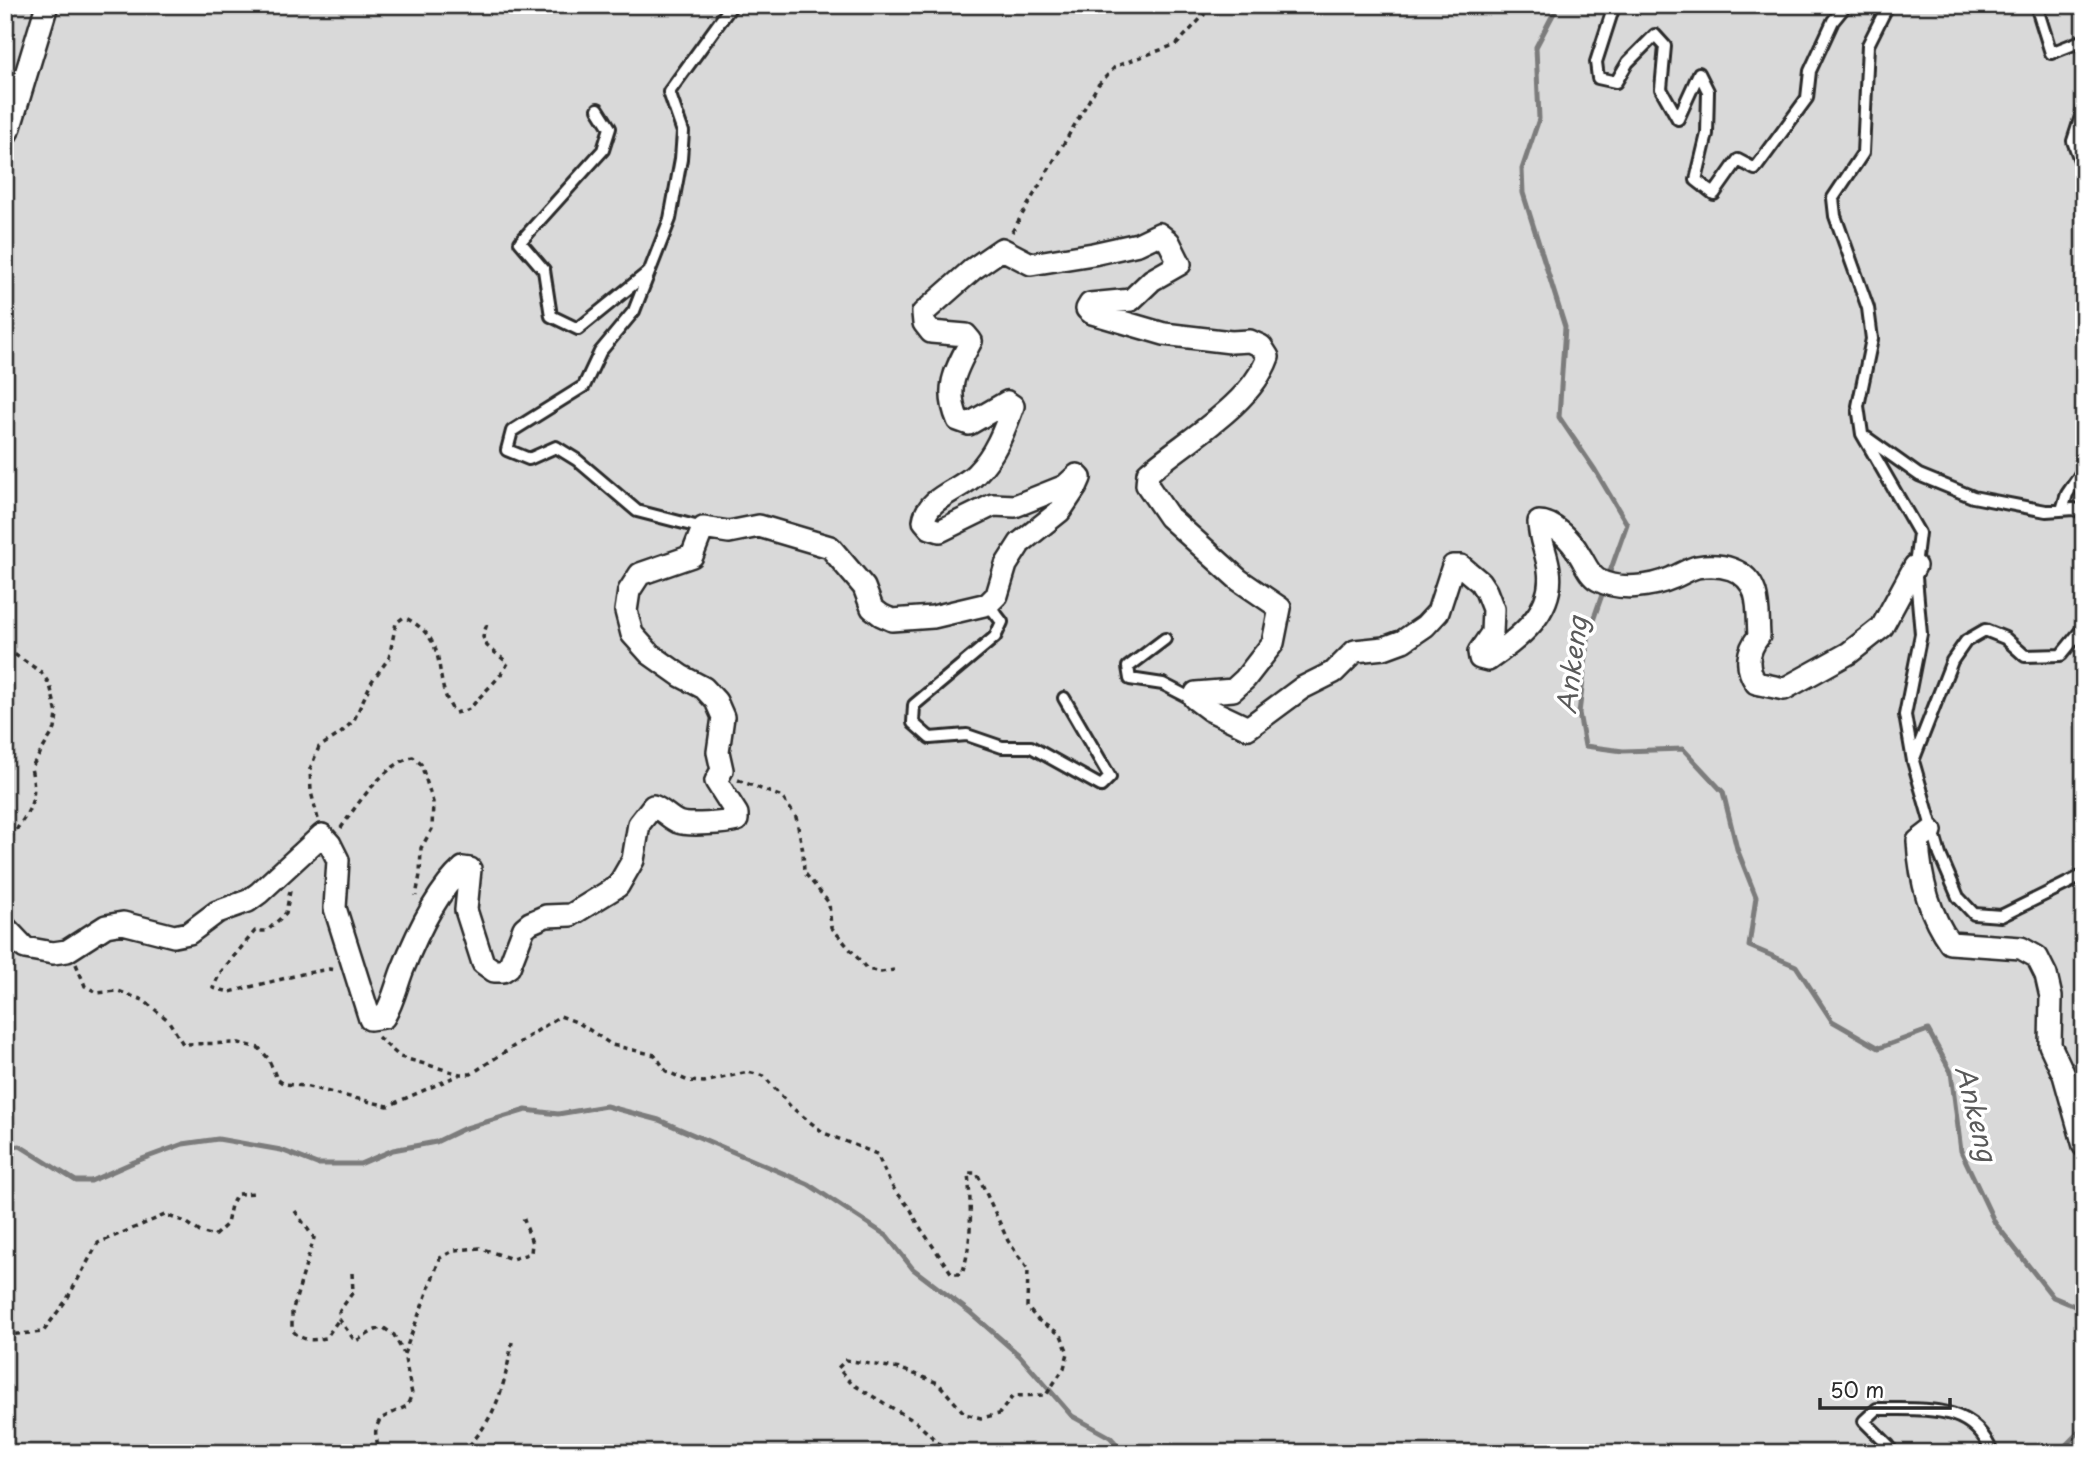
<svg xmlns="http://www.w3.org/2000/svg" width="2089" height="1458" viewBox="0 0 2089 1458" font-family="'Playpen Sans',sans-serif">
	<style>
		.green { fill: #d9d9d9; stroke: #828282; stroke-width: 2 }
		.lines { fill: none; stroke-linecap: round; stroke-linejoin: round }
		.stream { stroke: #7b7b7b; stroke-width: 5 }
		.lane-casing { stroke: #2b2b2b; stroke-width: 16 }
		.street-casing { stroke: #2b2b2b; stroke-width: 26 }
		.path { stroke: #2b2b2b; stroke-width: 3.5; stroke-dasharray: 5 5; stroke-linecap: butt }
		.lane { stroke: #fff; stroke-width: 10 }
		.street { stroke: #fff; stroke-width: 21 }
		.labels { text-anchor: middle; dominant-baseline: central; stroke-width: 7; stroke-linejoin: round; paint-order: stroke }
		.water-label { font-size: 26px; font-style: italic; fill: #5a5a5a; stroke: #fff }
	</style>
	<rect width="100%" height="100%" fill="#f7f7f7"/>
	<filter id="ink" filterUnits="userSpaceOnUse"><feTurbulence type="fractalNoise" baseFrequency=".0143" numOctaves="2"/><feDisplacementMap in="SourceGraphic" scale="14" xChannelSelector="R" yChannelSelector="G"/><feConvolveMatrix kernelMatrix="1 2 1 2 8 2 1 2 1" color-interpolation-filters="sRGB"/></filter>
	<g filter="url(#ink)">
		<path class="green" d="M 5,5 L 2084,5 L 2084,1453 L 5,1453 Z"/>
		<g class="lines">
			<path class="stream" d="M 1558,5 L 1536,47 L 1539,119 L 1522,169 L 1523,193 L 1565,327 L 1559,417 L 1595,470 L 1627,524 L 1607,580
				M 1604,589 L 1589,632 L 1579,713 L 1585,746 L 1623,751 L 1683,749 L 1723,792 L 1737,849 L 1756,897 L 1749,946 L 1796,966 L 1832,1021 L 1879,1048 L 1928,1030 L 1951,1072 L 1961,1151 L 1995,1223 L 2053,1297 L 2084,1310
				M 5,1148 L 20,1146 L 76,1181 L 91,1181 L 134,1162 L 183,1144 L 218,1139 L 281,1150 L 317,1164 L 360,1164 L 393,1150 L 436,1142 L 463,1129 L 526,1110 L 558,1114 L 606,1106 L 659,1120 L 808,1184 L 887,1236 L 913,1269 L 971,1313 L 1020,1356 L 1072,1416 L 1110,1437 L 1123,1451
				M 2058,1453 L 2084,1427"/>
			<g class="lane-casing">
				<path id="lane" d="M 1888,5 L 1868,45 L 1863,153 L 1833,198 L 1835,216 L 1868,308 L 1872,339 L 1858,406 L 1862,434 L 1919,533 L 1915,566 L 1921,634 L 1905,715 L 1913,761 L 1940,855 L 1958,897 L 1974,914 L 2001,916 L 2084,875
					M 2036,5 L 2051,53 L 2084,40
					M 1614,6 L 1596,62 L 1598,78 L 1616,82 L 1628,62 L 1655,35 L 1665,46 L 1661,89 L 1678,119 L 1699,73 L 1708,91 L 1707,134 L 1696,180 L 1714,194 L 1738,160 L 1755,169 L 1807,98 L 1810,71 L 1833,21 L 1846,5
					M 2084,107 L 2073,141 L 2084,171
					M 598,109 L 610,128 L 603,150 L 520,242 L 544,270 L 551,316 L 578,329 L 646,274
					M 1867,438 L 1919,475 L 1973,497 L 2046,511 L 2074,509 L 2084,513
					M 2062,510 L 2067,494 L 2084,469
					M 703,528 L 637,511 L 577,460 L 556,447 L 529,459 L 507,450 L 512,431 L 584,386 L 600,352 L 634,311 L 670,219 L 681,159 L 683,132 L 669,92 L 732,5
					M 988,604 L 1002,622 L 995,637 L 914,705 L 913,723 L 930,738 L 967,735 L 1002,747 L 1031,747 L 1101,786 L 1110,777 L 1064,698
					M 2084,614 L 2084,629
					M 1165,639 L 1128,667 L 1130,679 L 1163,684 L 1196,701
					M 1913,761 L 1952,661 L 1966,641 L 1985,630 L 2005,638 L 2025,656 L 2061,655 L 2083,628
					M 1889,1446 L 1864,1421 L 1877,1409 C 1923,1410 1973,1402 1992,1453"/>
			</g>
			<g class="street-casing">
				<path id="street" d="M 5,136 L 10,127 L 47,5
					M 1931,831 L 1918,841 C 1920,878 1928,913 1950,943 L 2021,948 L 2037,957 L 2046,975 L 2051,997 L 2050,1045 L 2064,1075 L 2084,1146
					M 5,927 L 25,948 L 53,953 L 67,951 L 106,926 L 123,923 L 174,936 L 189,933 L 217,912 L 248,901 L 259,893 L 322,835 L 330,844 L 338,860 L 335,908 L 370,1019 L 384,1017 C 393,1002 396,987 402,971 C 415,938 436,892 463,868 L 470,869 L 466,910 L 483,963 L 494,971 L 503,971 L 509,967 L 524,928 L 530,923 L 546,916 L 571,915 L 618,886 L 633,860 L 639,824 L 653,806 C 663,810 669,818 678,822 C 688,826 726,823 737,820 L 737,814 L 716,781 L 722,770 L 718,752 L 723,717 L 716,701 L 704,688 L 681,676 L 650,654 L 632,634 L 626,611 L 629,591 L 640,574 L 692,556 L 703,528 L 729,532 L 759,526 L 830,547 L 864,587 L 872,608 L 881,615 L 892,620 L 933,617 L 988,604 L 997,595 L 1006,565 L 1020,543 L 1060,511 L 1076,487 L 1080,478 L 1077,475 L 1065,486 L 1015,506 L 993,505 L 940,531 L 930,528 L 924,521 C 927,497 961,490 976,474 C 995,455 1004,431 1013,406 L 1007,402 L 969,424 L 958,420 C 944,388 956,369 971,341 L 966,335 L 931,332 L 924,323 L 923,313 L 973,269 L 1002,249 L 1031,264 L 1093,254 L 1138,244 L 1159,234 L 1169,242 L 1180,264 L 1152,280 L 1131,300 L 1090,304 L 1087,309 L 1092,313 L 1164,334 L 1231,342 L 1250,341 L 1261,346 L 1268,357 C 1251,405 1186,440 1148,473 L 1147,485 L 1169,517 L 1239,580 L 1280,608 L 1273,643 L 1245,679 L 1233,690 L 1196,693 L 1194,698 L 1210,710 L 1248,728 L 1302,688 L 1334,672 L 1355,651 L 1384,648 L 1403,641 L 1425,626 L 1438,612 L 1453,566 L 1461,566 L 1480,582 L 1486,591 L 1493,609 L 1492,633 L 1479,652 L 1480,658 L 1488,660 C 1518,639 1555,612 1549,570 C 1547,553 1539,539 1539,522 C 1554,522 1572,541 1579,554 C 1585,563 1589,575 1598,580 C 1618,591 1652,587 1672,578 C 1680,575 1689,569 1697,567 C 1720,563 1747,568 1755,593 C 1759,606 1758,623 1759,636 C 1747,651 1745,667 1756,683 L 1784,689 L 1849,653 L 1882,627 L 1915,566"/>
			</g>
			<path class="path" d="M 1012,232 L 1098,85 L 1116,66 L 1177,44 L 1204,15 L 1202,5
				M 5,656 L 14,654 L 41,672 L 50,685 L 57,714 L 55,729 L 31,768 C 40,806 25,815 5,846
				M 738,780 L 782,797 L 796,817 L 803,851 L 804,872 L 829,903 L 831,927 L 867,969 L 881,972 L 894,970
				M 318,819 L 311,792 L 310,769 L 319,747 L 340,734 L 354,720 L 372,681 L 389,658 L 396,623 L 404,617 C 455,643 428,676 455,713 L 470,709 C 482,692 499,681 508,663 L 487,646 L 483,637 L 488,620
				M 341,828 C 356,805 386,763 413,757 L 421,764 L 433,802 L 432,829 L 421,848 L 420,875 L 416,896
				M 290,891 L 286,913 L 267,931 L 255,931 L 220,973 L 213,988 L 230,992 L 302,974 L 329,969 L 337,970
				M 76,964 L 85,986 L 98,993 L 118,991 L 143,1000 L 168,1020 L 183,1044 L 239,1043 L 259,1048 L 268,1058 L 277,1079 L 284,1084 L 304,1086 L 388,1106 L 459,1075
				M 378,1037 L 400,1057 L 460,1074 L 471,1074 L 560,1016 L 579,1023 L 612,1045 L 655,1055 L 666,1071 L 688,1081 L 704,1082 L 748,1072 L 764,1076 L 791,1107 L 824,1133 L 877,1154 L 891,1185 L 911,1210 L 919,1226 L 952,1274 L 962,1274 C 973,1241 971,1207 968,1173 L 977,1173 L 1008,1241 L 1028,1269 L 1027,1307 L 1038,1320 L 1061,1335 L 1068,1353 L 1064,1368 L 1046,1395 L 1013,1396 L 999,1414 L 981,1418 L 965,1414 L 938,1383 L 901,1369 L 846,1360 L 838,1368 L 852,1384 L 916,1422 L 949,1453
				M 295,1211 L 314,1238 L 292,1312 L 292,1330 C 302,1341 311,1341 326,1338 L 339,1319
				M 352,1273 L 353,1292 L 339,1312 L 339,1319 L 355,1341 C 366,1337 372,1329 384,1328 L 394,1335 L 404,1354
				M 5,1335 L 43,1332 L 67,1299 L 98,1243 L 165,1215 L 186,1222 L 200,1232 L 214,1236 L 227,1224 L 231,1205 L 237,1194 L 257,1193
				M 372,1453 C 382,1445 374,1438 376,1429 C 377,1425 379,1422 380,1419 L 407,1406 L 412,1394 L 404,1354 L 440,1258 L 455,1250 L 480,1248 L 512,1259 L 531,1253 L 532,1243 L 523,1217
				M 462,1453 C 496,1419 504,1389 512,1342"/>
			<use href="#lane" class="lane"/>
			<use href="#street" class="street"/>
		</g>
	</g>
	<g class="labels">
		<g class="water-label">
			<text transform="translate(1571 665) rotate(-83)">Ankeng</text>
			<text transform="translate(1977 1113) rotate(76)">Ankeng</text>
		</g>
	</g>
	<rect width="2089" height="1458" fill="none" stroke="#fff" stroke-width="28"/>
	<rect x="14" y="14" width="2061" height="1430" fill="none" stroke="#2b2b2b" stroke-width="2.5" filter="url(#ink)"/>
	<path d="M1820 1398v10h130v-10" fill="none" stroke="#2b2b2b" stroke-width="3.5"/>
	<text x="1830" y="1398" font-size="21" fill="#2b2b2b" stroke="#ffffff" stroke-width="5" paint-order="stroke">50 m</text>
</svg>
